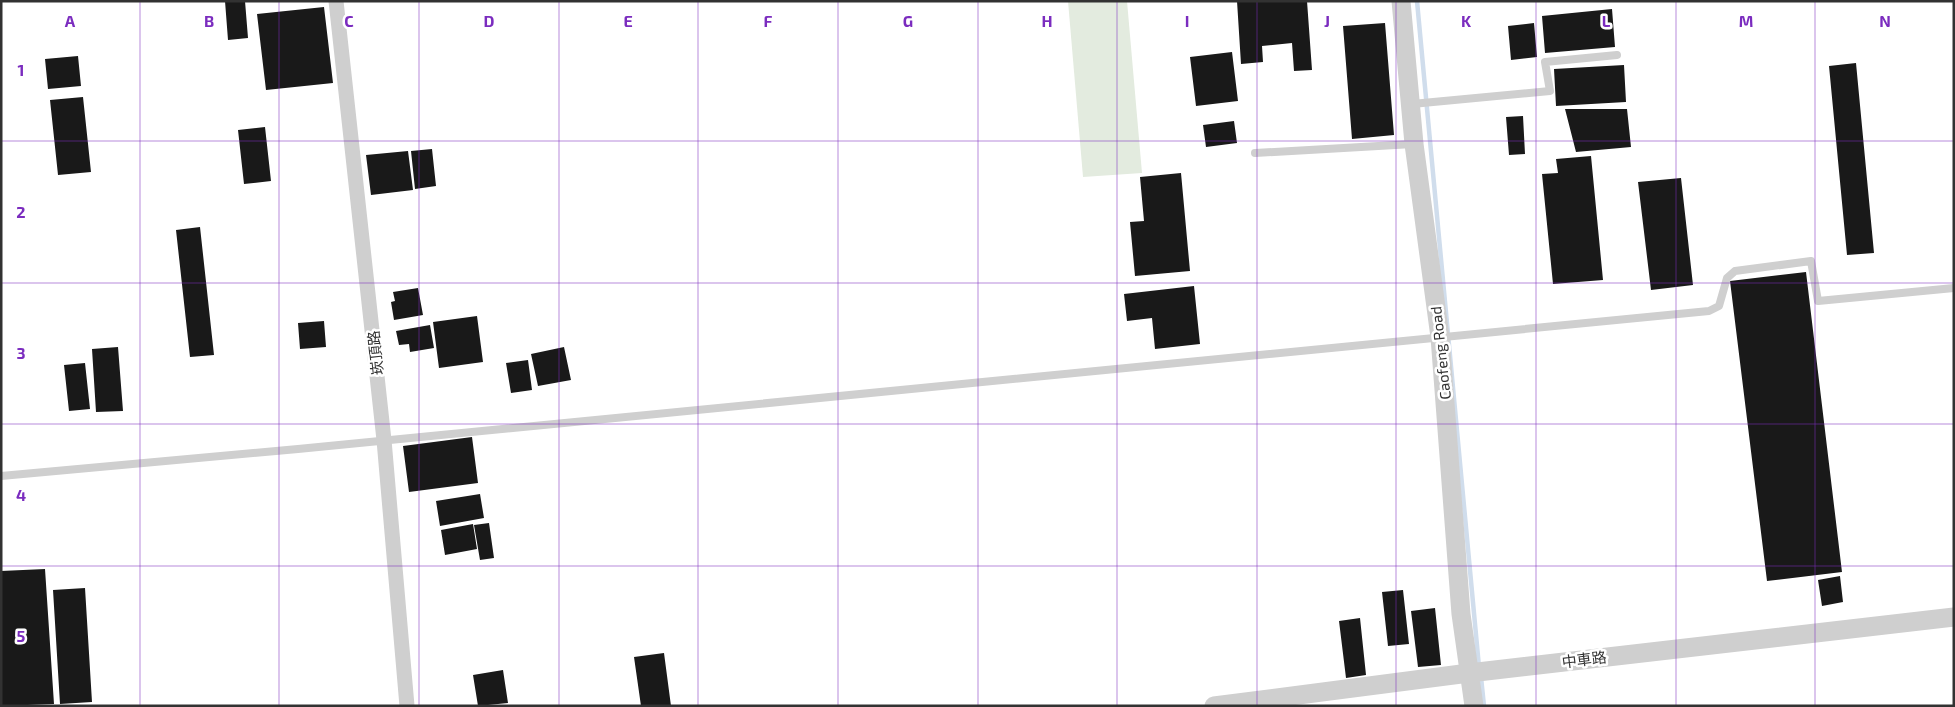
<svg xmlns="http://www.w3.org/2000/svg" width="1955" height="707" viewBox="0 0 1955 707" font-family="'Exo 2','Noto Sans TC',sans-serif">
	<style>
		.green { fill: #e3ebdf }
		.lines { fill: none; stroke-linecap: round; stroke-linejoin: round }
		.stream { stroke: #d0ddec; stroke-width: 4.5 }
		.building { fill: #191919 }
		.service { stroke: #cfcfcf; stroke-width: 8 }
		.minor { stroke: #cfcfcf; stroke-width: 15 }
		.tertiary { stroke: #cfcfcf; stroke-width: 19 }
		.grid { fill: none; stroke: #7b2cbf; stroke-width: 1; stroke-opacity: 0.55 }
		.labels { text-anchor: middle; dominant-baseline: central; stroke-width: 5; stroke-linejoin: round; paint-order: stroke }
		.street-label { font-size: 15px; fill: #323232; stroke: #fff }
		.grid-label { font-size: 16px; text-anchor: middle; font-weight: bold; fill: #7b2cbf; stroke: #fff; stroke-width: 5; stroke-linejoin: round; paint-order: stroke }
	</style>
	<rect width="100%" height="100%" fill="#fff"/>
	<path class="green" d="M 1068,1 L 1127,1 L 1142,173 L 1083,177 Z"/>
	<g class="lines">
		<path class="stream" d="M 1417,1 L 1479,667
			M 1481,677 L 1484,706"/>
	</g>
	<path class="building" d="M 225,1 L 245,1 L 248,38 L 228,40 Z
		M 1237,1 L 1307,1 L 1312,70 L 1294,71 L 1292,43 L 1262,46 L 1263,62 L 1241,64 Z
		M 324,7 L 333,83 L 266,90 L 257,14 Z
		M 1612,9 L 1615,47 L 1545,53 L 1542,16 Z
		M 1385,23 L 1394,135 L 1352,139 L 1343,26 Z
		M 1534,23 L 1537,57 L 1511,60 L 1508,26 Z
		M 1232,52 L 1238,101 L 1196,106 L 1190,57 Z
		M 78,56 L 81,86 L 48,89 L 45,59 Z
		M 1856,63 L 1874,253 L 1847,255 L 1829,66 Z
		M 1624,65 L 1626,102 L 1556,106 L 1554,69 Z
		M 83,97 L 91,172 L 58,175 L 50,100 Z
		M 1565,109 L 1627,109 L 1631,147 L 1576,152 Z
		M 1523,116 L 1525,154 L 1509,155 L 1506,117 Z
		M 1234,121 L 1237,143 L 1206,147 L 1203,125 Z
		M 265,127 L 271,181 L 244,184 L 238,130 Z
		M 432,149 L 436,186 L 415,189 L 411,151 Z
		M 408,151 L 413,190 L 371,195 L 366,155 Z
		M 1591,156 L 1603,280 L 1553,284 L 1542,174 L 1558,173 L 1556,159 Z
		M 1181,173 L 1190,271 L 1135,276 L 1130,222 L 1144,221 L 1140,177 Z
		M 1681,178 L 1693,285 L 1651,290 L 1638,182 Z
		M 200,227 L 214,355 L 190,357 L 176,230 Z
		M 1806,272 L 1842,572 L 1767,581 L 1730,281 Z
		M 1194,286 L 1200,344 L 1155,349 L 1152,318 L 1127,321 L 1124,294 Z
		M 418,288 L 423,315 L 394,320 L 391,302 L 395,301 L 393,292 Z
		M 477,316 L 483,362 L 439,368 L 433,322 Z
		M 324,321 L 326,347 L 300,349 L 298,323 Z
		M 430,325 L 434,348 L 410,352 L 409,344 L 399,345 L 396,331 Z
		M 118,347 L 123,411 L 96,412 L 92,349 Z
		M 564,347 L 571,380 L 538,386 L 531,354 Z
		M 528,360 L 532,390 L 511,393 L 506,363 Z
		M 85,363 L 90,409 L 69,411 L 64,365 Z
		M 472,437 L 478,483 L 409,492 L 403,446 Z
		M 480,494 L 484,518 L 440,526 L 436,501 Z
		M 489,523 L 494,558 L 480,560 L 474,525 Z
		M 473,524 L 477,549 L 445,555 L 441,530 Z
		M 45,569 L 54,704 L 1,706 L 1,571 Z
		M 1840,576 L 1843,602 L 1822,606 L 1818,580 Z
		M 85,588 L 92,702 L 60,704 L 53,590 Z
		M 1403,590 L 1409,644 L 1388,646 L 1382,592 Z
		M 1435,608 L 1441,665 L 1418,667 L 1411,611 Z
		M 1360,618 L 1366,675 L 1346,678 L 1339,621 Z
		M 664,653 L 671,706 L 641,706 L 634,657 Z
		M 503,670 L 508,703 L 478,706 L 473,675 Z"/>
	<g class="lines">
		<path class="service" d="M 1412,104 L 1550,91 L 1545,62 L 1617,55
			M 1255,153 L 1413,144
			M 1,476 L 298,449 L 1709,311 L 1719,306 L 1727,278 L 1735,271 L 1811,261 L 1818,301 L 1954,288"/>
		<path class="minor" d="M 336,1 L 384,440 L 407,706"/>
		<path class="tertiary" d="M 1401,1 L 1414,144 L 1440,337 L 1461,614 L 1474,706
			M 1214,706 L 1469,673 L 1954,617"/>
	</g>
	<path class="grid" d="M 140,1 L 140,706M 279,1 L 279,706M 419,1 L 419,706M 559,1 L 559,706M 698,1 L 698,706M 838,1 L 838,706M 978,1 L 978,706M 1117,1 L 1117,706M 1257,1 L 1257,706M 1396,1 L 1396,706M 1536,1 L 1536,706M 1676,1 L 1676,706M 1815,1 L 1815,706M 1,141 L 1954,141M 1,283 L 1954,283M 1,424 L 1954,424M 1,566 L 1954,566"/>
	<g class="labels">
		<g class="street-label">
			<text transform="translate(375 353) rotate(-96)">崁頂路</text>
			<text transform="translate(1440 353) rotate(-96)">Caofeng Road</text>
			<text transform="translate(1584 659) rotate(-7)">中車路</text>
		</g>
	</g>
	<g class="grid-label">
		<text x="70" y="27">A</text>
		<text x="209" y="27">B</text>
		<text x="349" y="27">C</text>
		<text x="489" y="27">D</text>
		<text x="628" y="27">E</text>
		<text x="768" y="27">F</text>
		<text x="908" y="27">G</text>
		<text x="1047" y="27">H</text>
		<text x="1187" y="27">I</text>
		<text x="1327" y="27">J</text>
		<text x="1466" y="27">K</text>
		<text x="1606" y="27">L</text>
		<text x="1746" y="27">M</text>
		<text x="1885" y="27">N</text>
		<text x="21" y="76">1</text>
		<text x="21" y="218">2</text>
		<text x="21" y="359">3</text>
		<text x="21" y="501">4</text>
		<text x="21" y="642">5</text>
	</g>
	<rect width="1955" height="707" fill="none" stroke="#323232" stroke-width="5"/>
</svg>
